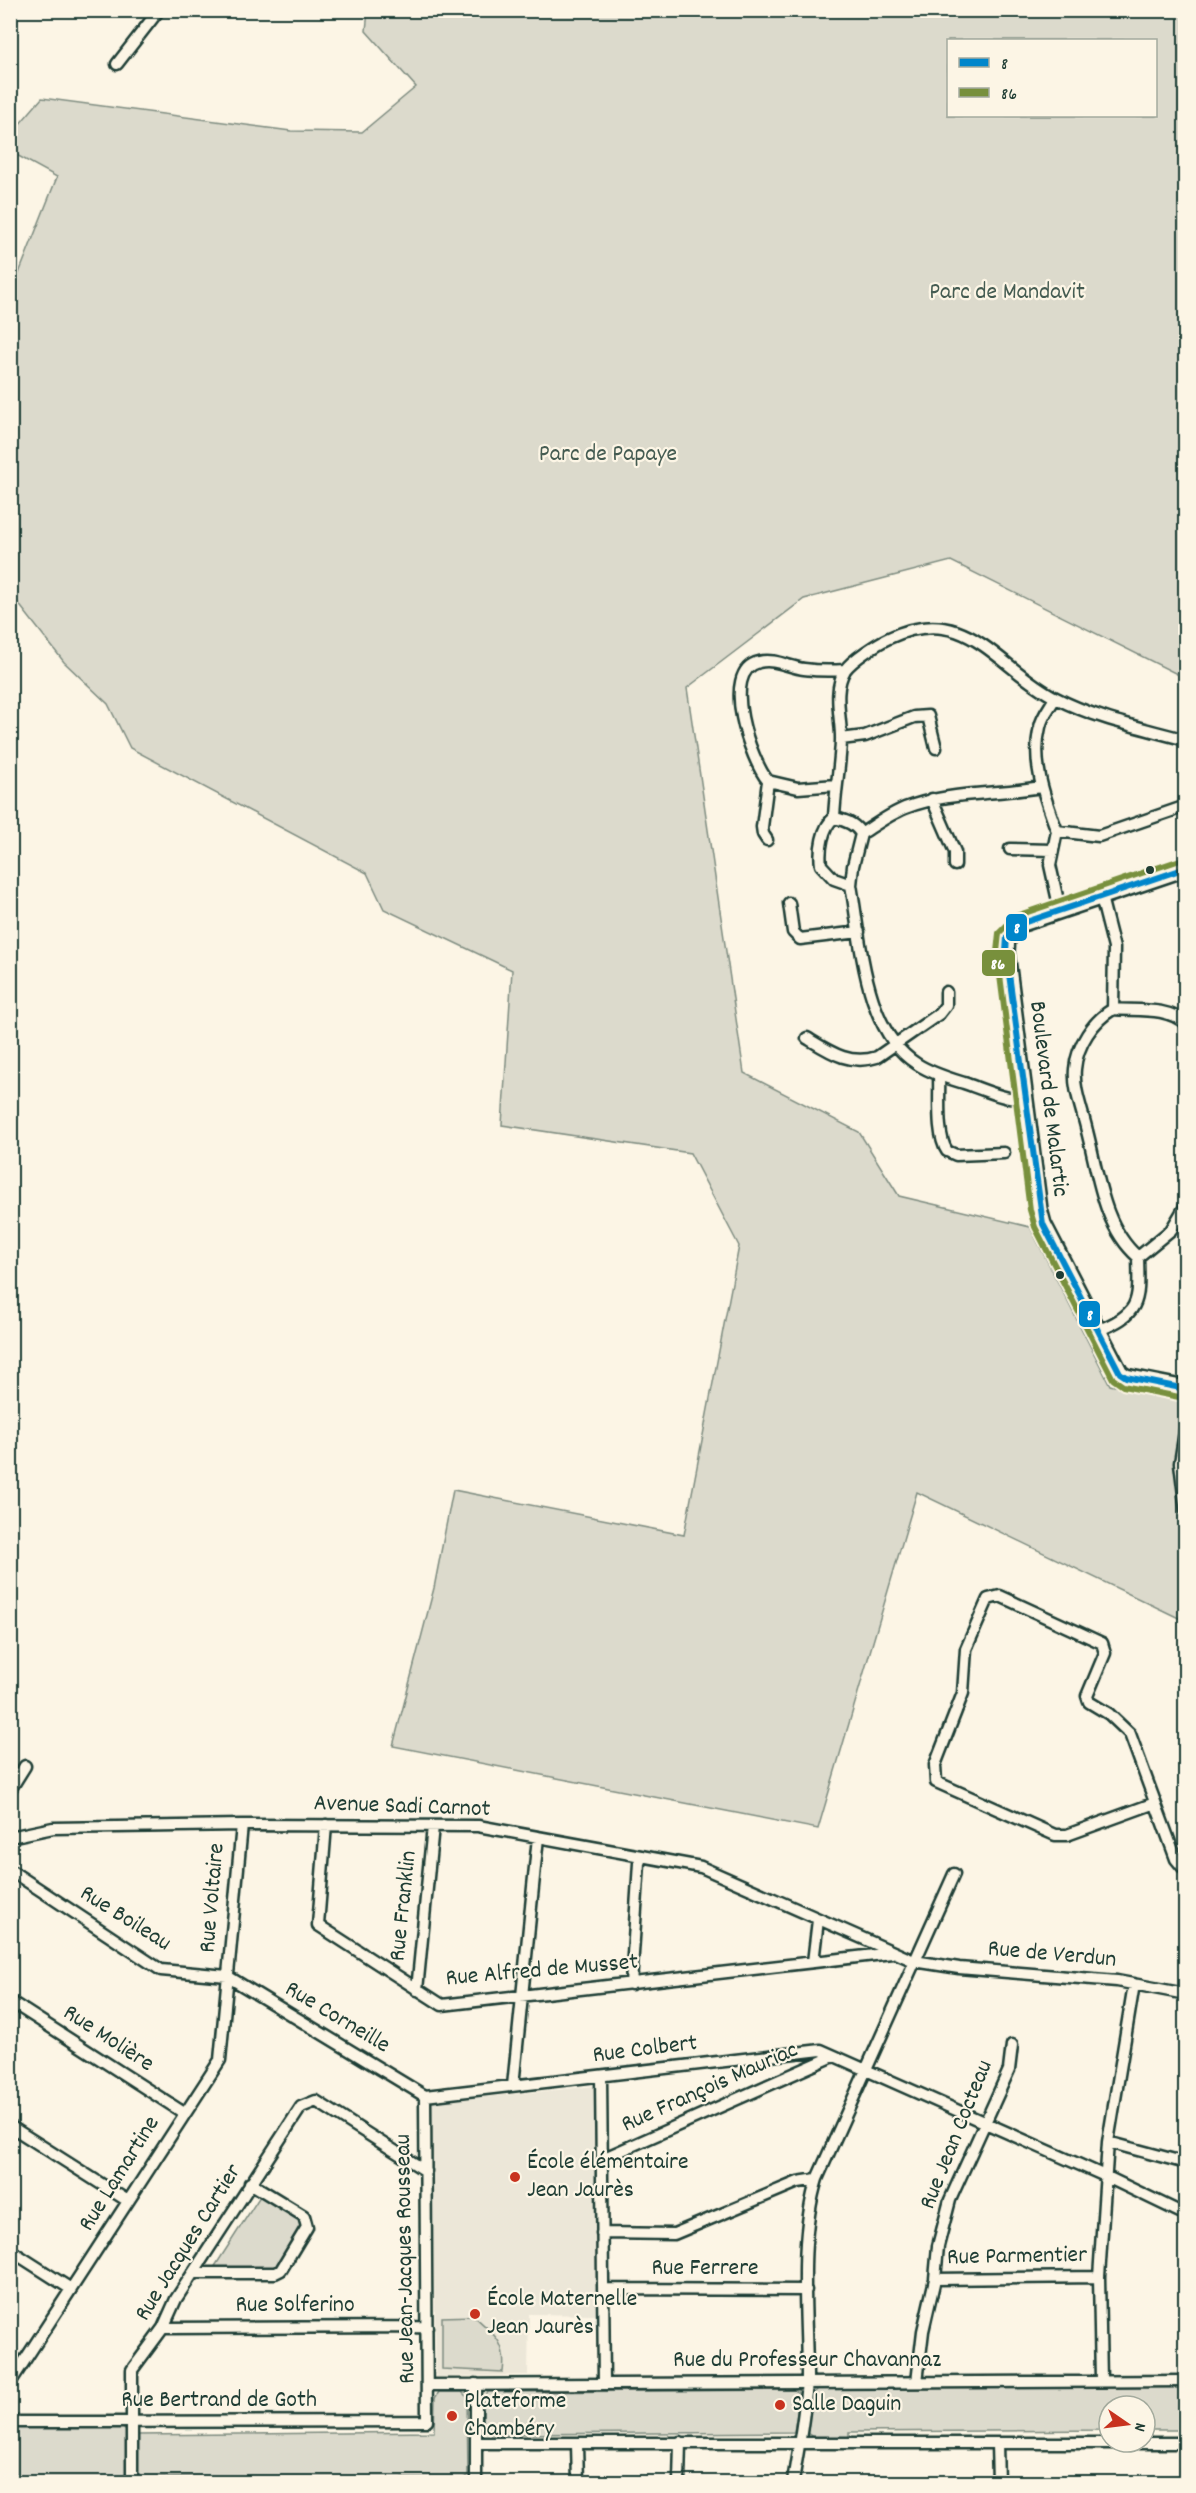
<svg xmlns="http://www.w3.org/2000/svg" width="1196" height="2493" viewBox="0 0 1196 2493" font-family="Dekko,sans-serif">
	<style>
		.built { fill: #ece7d8 }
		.green { fill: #dcdacc; stroke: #7e8c80; stroke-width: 1.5; fill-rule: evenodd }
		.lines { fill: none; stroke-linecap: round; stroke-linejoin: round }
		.street-casing { stroke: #1f3d34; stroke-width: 15 }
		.secondary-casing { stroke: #1f3d34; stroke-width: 20 }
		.street { stroke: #fcf5e5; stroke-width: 10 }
		.secondary { stroke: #fcf5e5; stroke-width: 15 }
		.bus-1-casing { stroke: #fcf5e5; stroke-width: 10 }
		.bus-2-casing { stroke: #fcf5e5; stroke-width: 10 }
		.bus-1 { stroke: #0086cb; stroke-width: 6 }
		.bus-2 { stroke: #78903c; stroke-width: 6 }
		.bus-dot { fill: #1f3d34; stroke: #fcf5e5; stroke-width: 2 }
		.poi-dot { fill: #c8321e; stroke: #fcf5e5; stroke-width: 2 }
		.labels { text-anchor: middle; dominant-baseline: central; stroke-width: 4.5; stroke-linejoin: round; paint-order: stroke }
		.park-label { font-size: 24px; fill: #455c52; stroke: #fcf5e5 }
		.street-label { font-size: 24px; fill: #1f3d34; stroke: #fcf5e5 }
		.poi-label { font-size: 24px; fill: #1f3d34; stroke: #fcf5e5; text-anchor: start }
		.line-badge { stroke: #fcf5e5; stroke-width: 2 }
		.badge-label { font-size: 16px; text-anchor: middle; font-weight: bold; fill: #fff }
	</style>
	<rect width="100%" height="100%" fill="#fcf5e5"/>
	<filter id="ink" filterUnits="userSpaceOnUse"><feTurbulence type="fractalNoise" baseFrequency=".0167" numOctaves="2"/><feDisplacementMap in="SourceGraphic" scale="12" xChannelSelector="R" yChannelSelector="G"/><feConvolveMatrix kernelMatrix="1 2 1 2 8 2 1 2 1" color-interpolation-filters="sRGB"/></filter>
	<g filter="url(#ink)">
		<path class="built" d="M 596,2086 L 596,2315 L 529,2314 L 528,2375 L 436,2377 L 431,2102 Z"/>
		<path class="green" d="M 368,11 L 1185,11 L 1185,678 L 951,561 L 804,599 L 687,688 L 744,1073 L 859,1132 L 899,1196 L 1030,1227 L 1110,1385 L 1185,1401 L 1185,1621 L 917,1492 L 818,1829 L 393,1746 L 434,1588 L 453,1490 L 684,1535 L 739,1246 L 690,1153 L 502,1125 L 512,970 L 384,909 L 367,873 L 130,748 L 108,704 L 64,662 L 11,594 L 10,296 L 57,177 L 11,152 L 11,134 L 42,98 L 291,131 L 362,132 L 416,87 L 366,31 ZM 948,40 L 1156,40 L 1156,116 L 948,116 Z
			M 262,2193 L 304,2222 L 279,2268 L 212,2271 Z
			M 474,2316 C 494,2334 507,2342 503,2372 L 442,2369 L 442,2317 Z
			M 1185,2387 L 1185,2437 L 1182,2437 L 1180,2430 L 1145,2430 L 1145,2406 L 1109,2406 L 1109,2430 L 849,2432 L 849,2439 L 816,2439 L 807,2433 L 813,2394 L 818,2389 Z
			M 795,2390 L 800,2395 L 794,2432 L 490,2434 L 483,2427 L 483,2399 L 488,2392 Z
			M 439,2392 L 462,2392 L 467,2397 L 468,2475 L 463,2479 L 137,2477 L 137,2435 L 434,2432 L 435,2398 Z
			M 15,2428 L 123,2428 L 129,2434 L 128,2478 L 124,2482 L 11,2482 L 11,2435 Z"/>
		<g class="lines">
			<g class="street-casing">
				<path id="street" d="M 117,64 L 159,10
					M 1055,698 C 1050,707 1042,716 1040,727 C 1031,762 1045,799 1057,831
					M 841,739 L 865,736 L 914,717 L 928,716 L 936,748
					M 836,785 L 798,788 L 768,781 C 751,761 719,671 759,662 C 774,658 789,667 804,669 C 818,671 831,671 845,670
					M 932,799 L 955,852 L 955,865
					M 834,818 C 835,792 840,767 841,741 C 842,720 832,691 845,670 C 852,660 878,643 889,638 C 967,601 997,668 1056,698 C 1096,719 1143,728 1186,740
					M 834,818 C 845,820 856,824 861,834 L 853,866 L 851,885 L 834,879 L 821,865 C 819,851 822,827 834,818 Z
					M 861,834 C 875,825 890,814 905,808 C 949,791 995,795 1041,787
					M 767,840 L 763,834 L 762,827 L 768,781
					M 1010,849 L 1053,850
					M 851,885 C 861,941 864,1031 917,1064 C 931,1073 948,1078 964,1083 C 982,1089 1007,1101 1025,1099
					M 1101,897 L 1114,948 L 1113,1009
					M 789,903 L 793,932 L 800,939 L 859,932
					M 1060,910 L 1050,865 L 1057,831 L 1099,836 L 1186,806
					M 1113,1009 C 1136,1011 1168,1006 1186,1024
					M 807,1038 C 830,1052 850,1066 877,1057 L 939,1014 L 946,1005 L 946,992
					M 939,1075 C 940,1096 936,1135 947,1151 L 956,1155 L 1004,1153
					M 1138,1257 L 1171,1230 L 1186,1205
					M 1096,1331 C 1142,1314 1139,1300 1138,1257 C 1103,1227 1098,1173 1087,1131 C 1083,1112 1073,1089 1075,1069 C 1077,1045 1093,1021 1113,1009
					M 1186,1425 L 1180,1463 L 1186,1511
					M 10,1790 L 25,1766
					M 1155,1803 L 1067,1835 L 1055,1835 L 936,1782 L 935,1765 L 963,1693 L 966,1649 L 988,1599 L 1000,1596 L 1102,1643 L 1105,1653 L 1087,1696 L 1089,1702 L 1109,1714 L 1130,1734 L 1176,1859 L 1186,1871
					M 326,1825 L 318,1925 L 442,2005 L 892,1953
					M 10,1837 L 53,1828 L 242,1825 L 478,1826 L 701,1867 L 914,1961 L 959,1968 L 1117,1981 L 1186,1994
					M 10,1870 L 161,1970 L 227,1976 L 425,2096
					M 813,1962 L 818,1920
					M 631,1984 L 639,1863 L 642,1856
					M 417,1990 L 433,1826
					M 10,2001 L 184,2113
					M 601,2076 L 604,2383
					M 513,2086 L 538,1837
					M 425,2096 L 821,2050 L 1105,2176 L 1186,2215
					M 10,2126 L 128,2201
					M 1108,2142 L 1186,2163
					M 602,2159 L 834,2056
					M 602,2233 L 674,2234 L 798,2182 L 817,2179
					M 10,2250 L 71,2289
					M 193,2273 L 275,2273 L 281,2270 L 307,2227 L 304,2216 L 250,2183
					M 935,2279 L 1099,2277
					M 603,2289 L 806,2290
					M 163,2328 L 427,2327
					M 1101,2380 L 1099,2277 L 1108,2142 L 1134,1984
					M 917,2382 L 923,2331 L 935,2279 L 938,2246 L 950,2200 L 1009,2070 L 1012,2045
					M 10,2383 L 220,2060 L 242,1825
					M 476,2384 L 476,2482
					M 429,2385 L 1186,2381
					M 10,2422 L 427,2421 L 425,2096
					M 476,2443 L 1186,2443
					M 577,2444 L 578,2482
					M 997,2444 L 998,2482
					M 132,2482 L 132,2370 L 163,2328 L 176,2299 L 301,2107 L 316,2101 L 426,2171
					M 679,2482 L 680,2442
					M 793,2482 C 798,2448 806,2412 807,2377 C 807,2314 798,2240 817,2179 L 954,1874"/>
			</g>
			<g class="secondary-casing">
				<path id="secondary" d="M 1186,868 L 1020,924 L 1007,937 L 1006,952 L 1039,1209 L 1043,1224 L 1120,1373 L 1126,1377 L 1186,1389"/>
			</g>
			<use href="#street" class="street"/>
			<use href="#secondary" class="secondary"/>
			<g class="bus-1-casing">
				<path id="bus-1" d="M 1186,868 L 1020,924 L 1007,937 L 1006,952 L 1043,1224 L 1120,1373 L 1126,1377 L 1186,1389"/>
			</g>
			<g class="bus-2-casing">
				<path id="bus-2" d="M 1183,859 L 1016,916 L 999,933 L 997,952 L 1030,1210 L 1035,1227 L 1113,1379 L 1123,1386 L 1184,1398"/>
			</g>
			<use href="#bus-1" class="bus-1"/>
			<use href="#bus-2" class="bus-2"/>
		</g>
	</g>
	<g class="bus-dot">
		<circle cx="1150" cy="870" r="5"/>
		<circle cx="1060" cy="1275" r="5"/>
	</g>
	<g class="poi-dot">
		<circle cx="515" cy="2177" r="6"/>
		<circle cx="475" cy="2314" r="6"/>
		<circle cx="780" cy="2405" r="6"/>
		<circle cx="452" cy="2416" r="6"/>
	</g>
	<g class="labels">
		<g class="park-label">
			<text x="1007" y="293">Parc de Mandavit</text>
			<text x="608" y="455">Parc de Papaye</text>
		</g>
		<g class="street-label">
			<text transform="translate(1048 1099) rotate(83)">Boulevard de Malartic</text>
			<text transform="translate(402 1807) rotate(2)">Avenue Sadi Carnot</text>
			<text transform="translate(213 1898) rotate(-85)">Rue Voltaire</text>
			<text transform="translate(404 1906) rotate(-84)">Rue Franklin</text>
			<text transform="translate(125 1919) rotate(32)">Rue Boileau</text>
			<text transform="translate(1052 1955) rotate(5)">Rue de Verdun</text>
			<text transform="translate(542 1971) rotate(-5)">Rue Alfred de Musset</text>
			<text transform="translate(337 2018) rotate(31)">Rue Corneille</text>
			<text transform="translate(108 2039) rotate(33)">Rue Molière</text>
			<text transform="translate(645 2050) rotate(-7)">Rue Colbert</text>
			<text transform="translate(710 2088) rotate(-24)">Rue François Mauriac</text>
			<text transform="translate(957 2135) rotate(-68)">Rue Jean Cocteau</text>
			<text transform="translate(120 2174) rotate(-58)">Rue Lamartine</text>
			<text transform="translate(189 2243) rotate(-58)">Rue Jacques Cartier</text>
			<text transform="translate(1017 2257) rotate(-1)">Rue Parmentier</text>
			<text transform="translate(406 2259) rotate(-91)">Rue Jean-Jacques Rousseau</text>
			<text x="705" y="2269">Rue Ferrere</text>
			<text x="295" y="2306">Rue Solferino</text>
			<text x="807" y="2361">Rue du Professeur Chavannaz</text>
			<text x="219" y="2401">Rue Bertrand de Goth</text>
		</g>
		<g class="poi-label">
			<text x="527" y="2163">École élémentaire<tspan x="527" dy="28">Jean Jaurès</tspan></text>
			<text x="487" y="2300">École Maternelle<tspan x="487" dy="28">Jean Jaurès</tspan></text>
			<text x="464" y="2402">Plateforme<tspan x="464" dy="28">Chambéry</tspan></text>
			<text x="792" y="2405">Salle Daguin</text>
		</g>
	</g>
	<g class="line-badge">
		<rect x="1005" y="913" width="23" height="29" rx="6" fill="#0086cb"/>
		<rect x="981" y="949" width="35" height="28" rx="6" fill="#78903c"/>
		<rect x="1078" y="1300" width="23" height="28" rx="6" fill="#0086cb"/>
	</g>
	<g class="badge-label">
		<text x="1017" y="933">8</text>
		<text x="998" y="969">86</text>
		<text x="1090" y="1320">8</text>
	</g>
	<rect width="1196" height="2493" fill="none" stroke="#fcf5e5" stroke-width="36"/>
	<rect x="18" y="18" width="1160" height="2457" fill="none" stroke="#1f3d34" stroke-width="2" filter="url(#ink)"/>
	<rect x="947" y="39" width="210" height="78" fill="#fcf5e5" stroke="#a4ab9e" stroke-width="1.5"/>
	<rect x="959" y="58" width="30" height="9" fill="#0086cb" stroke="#a4ab9e" stroke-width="1.5"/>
	<text x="1001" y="69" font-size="18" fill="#1f3d34">8</text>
	<rect x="959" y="88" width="30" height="9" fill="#78903c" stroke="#a4ab9e" stroke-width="1.5"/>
	<text x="1001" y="99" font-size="18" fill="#1f3d34">86</text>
	<g transform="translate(1127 2424) rotate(104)"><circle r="28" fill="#fcf5e5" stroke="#a4ab9e" stroke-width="1.5"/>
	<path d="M0-4.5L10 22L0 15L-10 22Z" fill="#c8321e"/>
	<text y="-9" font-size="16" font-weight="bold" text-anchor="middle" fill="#1f3d34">N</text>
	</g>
</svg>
